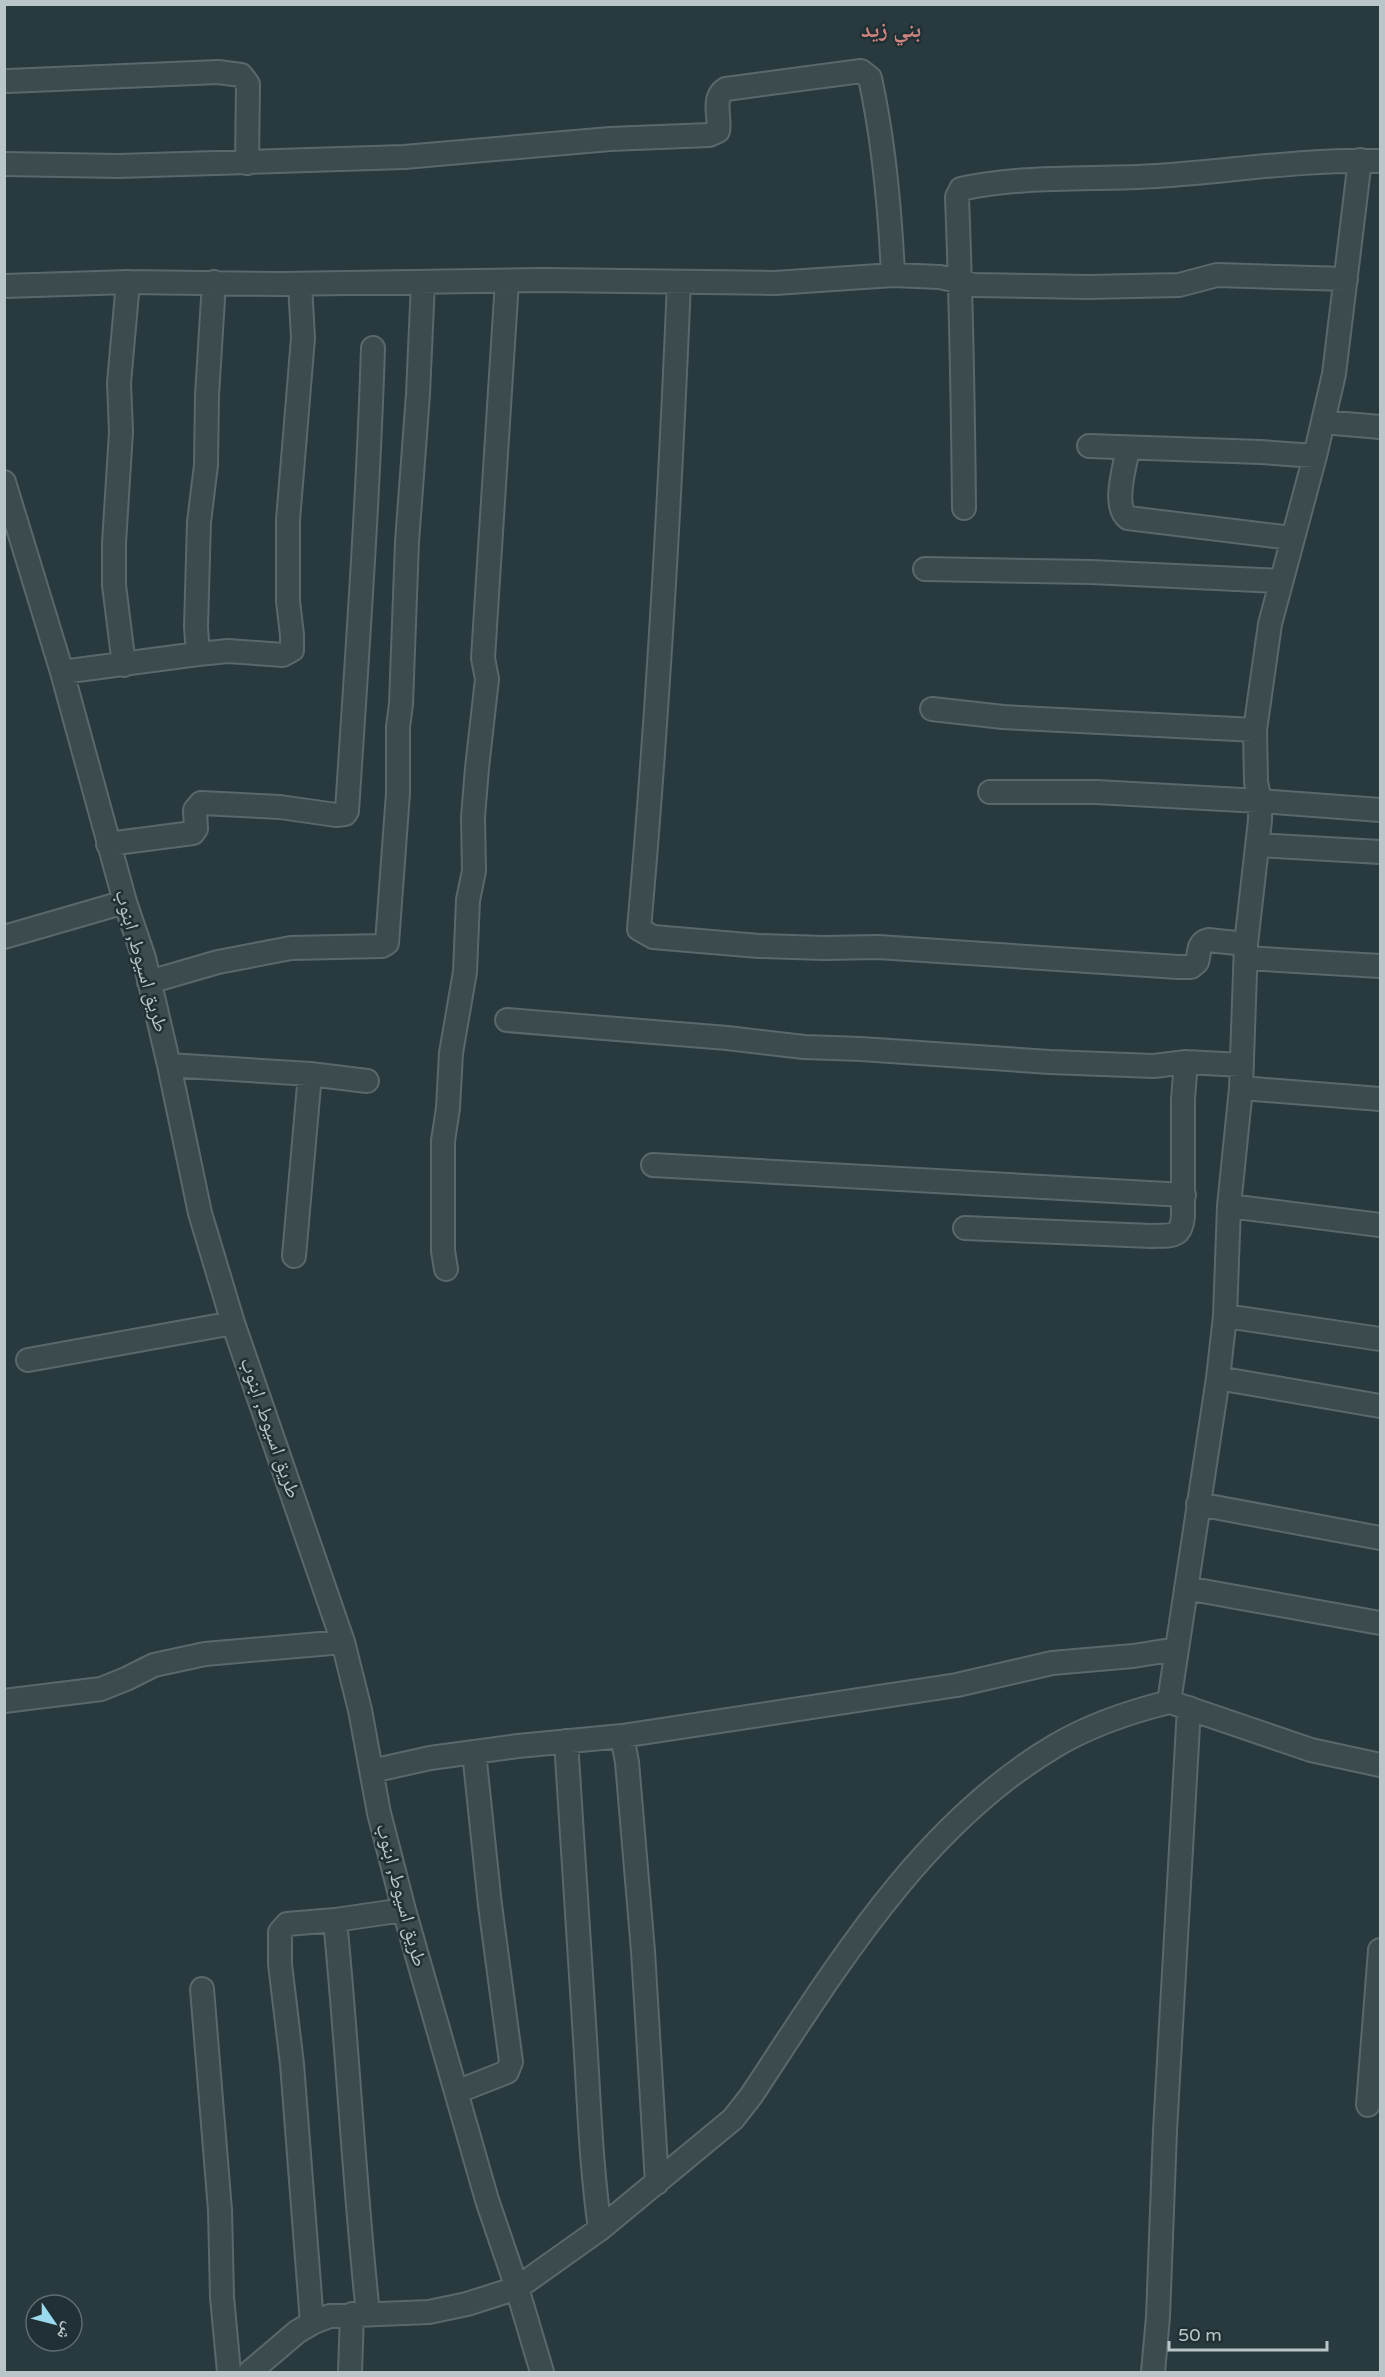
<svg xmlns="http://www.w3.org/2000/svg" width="1385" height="2377" viewBox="0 0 1385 2377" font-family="'Varela Round','Noto Naskh Arabic',sans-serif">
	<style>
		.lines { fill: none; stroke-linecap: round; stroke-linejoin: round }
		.minor-casing { stroke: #5a686c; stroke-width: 26 }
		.minor { stroke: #3c4b4e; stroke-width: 22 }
		.labels { text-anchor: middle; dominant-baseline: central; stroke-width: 5; stroke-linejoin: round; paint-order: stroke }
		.street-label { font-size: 20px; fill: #b9c5c9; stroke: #213034 }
		.quarter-label { font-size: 22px; font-weight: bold; fill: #d0857f; stroke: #213034 }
	</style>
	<rect width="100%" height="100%" fill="#283a3e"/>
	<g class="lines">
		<g class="minor-casing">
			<path id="minor" d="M 8,81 L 218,72 L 241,75 L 248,84 L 247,163
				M 4,164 L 118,166 L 404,157 L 610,139 L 709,135 L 718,131 C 721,117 711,98 726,89 L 861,71 L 870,78 C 884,142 890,209 893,275
				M 679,282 C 670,498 658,714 639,929 L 653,937 L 759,946 L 824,948 L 878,947 L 1178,967 L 1191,967 L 1197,962 C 1200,953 1197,943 1208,940 L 1246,944
				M 4,286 L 128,282 L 281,284 L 545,280 L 775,283 L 893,275 L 940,277 L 975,285 L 1089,287 L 1179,285 L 1217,275 L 1346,279
				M 1323,422 L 1380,427
				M 1089,446 L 1261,452 L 1315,456
				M 1128,448 C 1125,467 1112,506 1128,518 L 1292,538
				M 4,482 L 62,672 L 125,902 L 144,958 L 169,1065 L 200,1213 L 233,1323 L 343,1642 L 360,1710 L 379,1813 L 404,1910 L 487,2200 L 517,2288 L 542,2372
				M 964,508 C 963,404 961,300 957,197 L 961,189 C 1022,175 1094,180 1157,176 C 1231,171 1305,159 1380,161
				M 925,569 L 1091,572 L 1280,581
				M 198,654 L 228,651 L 283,655 L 292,650 L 292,635 L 288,601 L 288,520 L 303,338 L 300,284
				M 124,665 L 114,585 L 114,543 L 121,432 L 119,383 L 128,282
				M 62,672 L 198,654 L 196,627 L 199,522 L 206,465 L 207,396 L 214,282
				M 932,709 L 1003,717 L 1255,730
				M 990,792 L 1096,792 L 1260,801 L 1380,810
				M 108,844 L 193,833 L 196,829 L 195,810 L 201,803 L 280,807 L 336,815 L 345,814 L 347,811 C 357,657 368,502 373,348
				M 1258,845 L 1380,852
				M 4,937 L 125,902
				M 1246,958 L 1380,966
				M 149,982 L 218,962 L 291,948 L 382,946 L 387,943 L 398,793 L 398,727 L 401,704 L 407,542 L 418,394 L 423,282
				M 507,1020 L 727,1038 L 804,1047 L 861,1049 L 1050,1062 L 1154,1066 L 1186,1062 L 1242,1065
				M 169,1065 L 310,1074 L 367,1081
				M 1241,1088 L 1380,1099
				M 653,1165 C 830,1176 1007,1186 1184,1195
				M 1229,1206 L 1380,1225
				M 965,1228 L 1151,1236 C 1171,1235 1181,1239 1183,1216 L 1183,1099 L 1186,1062
				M 294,1256 L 310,1074
				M 446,1269 L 443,1251 L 443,1141 L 448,1108 L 451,1053 L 465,972 L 468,900 L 474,871 L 473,817 L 477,768 L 487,679 L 483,658 L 507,281
				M 1225,1316 L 1380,1339
				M 28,1360 L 233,1323
				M 1218,1378 L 1380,1406
				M 1198,1504 L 1380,1538
				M 1186,1588 L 1380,1623
				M 4,1701 L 101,1689 L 126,1679 L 154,1665 L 205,1654 L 343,1642
				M 1176,1704 L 1311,1750 L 1380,1765
				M 622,1736 L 627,1762 L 643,1951 L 657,2183
				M 566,1741 C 573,1840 578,1939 585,2038 C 589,2102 591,2166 600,2229
				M 372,1771 L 430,1758 L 518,1746 L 622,1736 L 957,1685 L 1052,1663 L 1133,1656 L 1177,1649
				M 335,1920 C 348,2052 354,2183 368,2314
				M 202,1989 L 220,2210 L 222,2297 L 229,2372
				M 456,2092 L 507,2072 L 511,2062 L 490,1905 L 474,1752
				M 1368,2105 L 1380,1950
				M 312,2323 L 292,2064 L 280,1964 L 280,1932 L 287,1924 L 335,1920 L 404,1910
				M 250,2372 L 297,2332 L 312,2323 L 330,2316 L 429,2312 L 467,2304 L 517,2288 L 600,2229 L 733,2119 L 751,2096 C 835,1969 920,1826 1055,1746 C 1090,1725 1129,1712 1169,1702 L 1218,1378 L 1225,1316 L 1229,1206 L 1241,1088 L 1246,944 L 1260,820 L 1260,801 L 1256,782 L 1255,730 L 1270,624 L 1315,456 L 1334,374 L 1360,160
				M 350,2372 L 352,2314
				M 1153,2372 L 1158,2317 L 1165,2131 L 1189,1708"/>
		</g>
		<use href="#minor" class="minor"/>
	</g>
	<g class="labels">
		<g class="street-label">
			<text transform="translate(141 961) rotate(74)">طريق اسيوط, ابنوب</text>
			<text transform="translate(270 1428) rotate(71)">طريق اسيوط, ابنوب</text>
			<text transform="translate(401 1895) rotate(75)">طريق اسيوط, ابنوب</text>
		</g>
		<g class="quarter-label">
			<text x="891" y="30">بني زيد</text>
		</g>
	</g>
	<rect width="1385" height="2377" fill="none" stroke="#b9c5c9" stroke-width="12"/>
	<g transform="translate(54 2323) rotate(125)"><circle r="28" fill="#213034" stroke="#5e6c70" stroke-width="1.5"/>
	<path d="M0-4.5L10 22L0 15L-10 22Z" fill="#99daee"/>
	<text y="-9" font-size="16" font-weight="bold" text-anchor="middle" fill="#b9c5c9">ش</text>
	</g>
	<path d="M1169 2341v9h158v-9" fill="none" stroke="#b9c5c9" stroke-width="3"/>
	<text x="1178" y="2341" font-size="18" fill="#b9c5c9" stroke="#213034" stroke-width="4.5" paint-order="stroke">50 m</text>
</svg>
